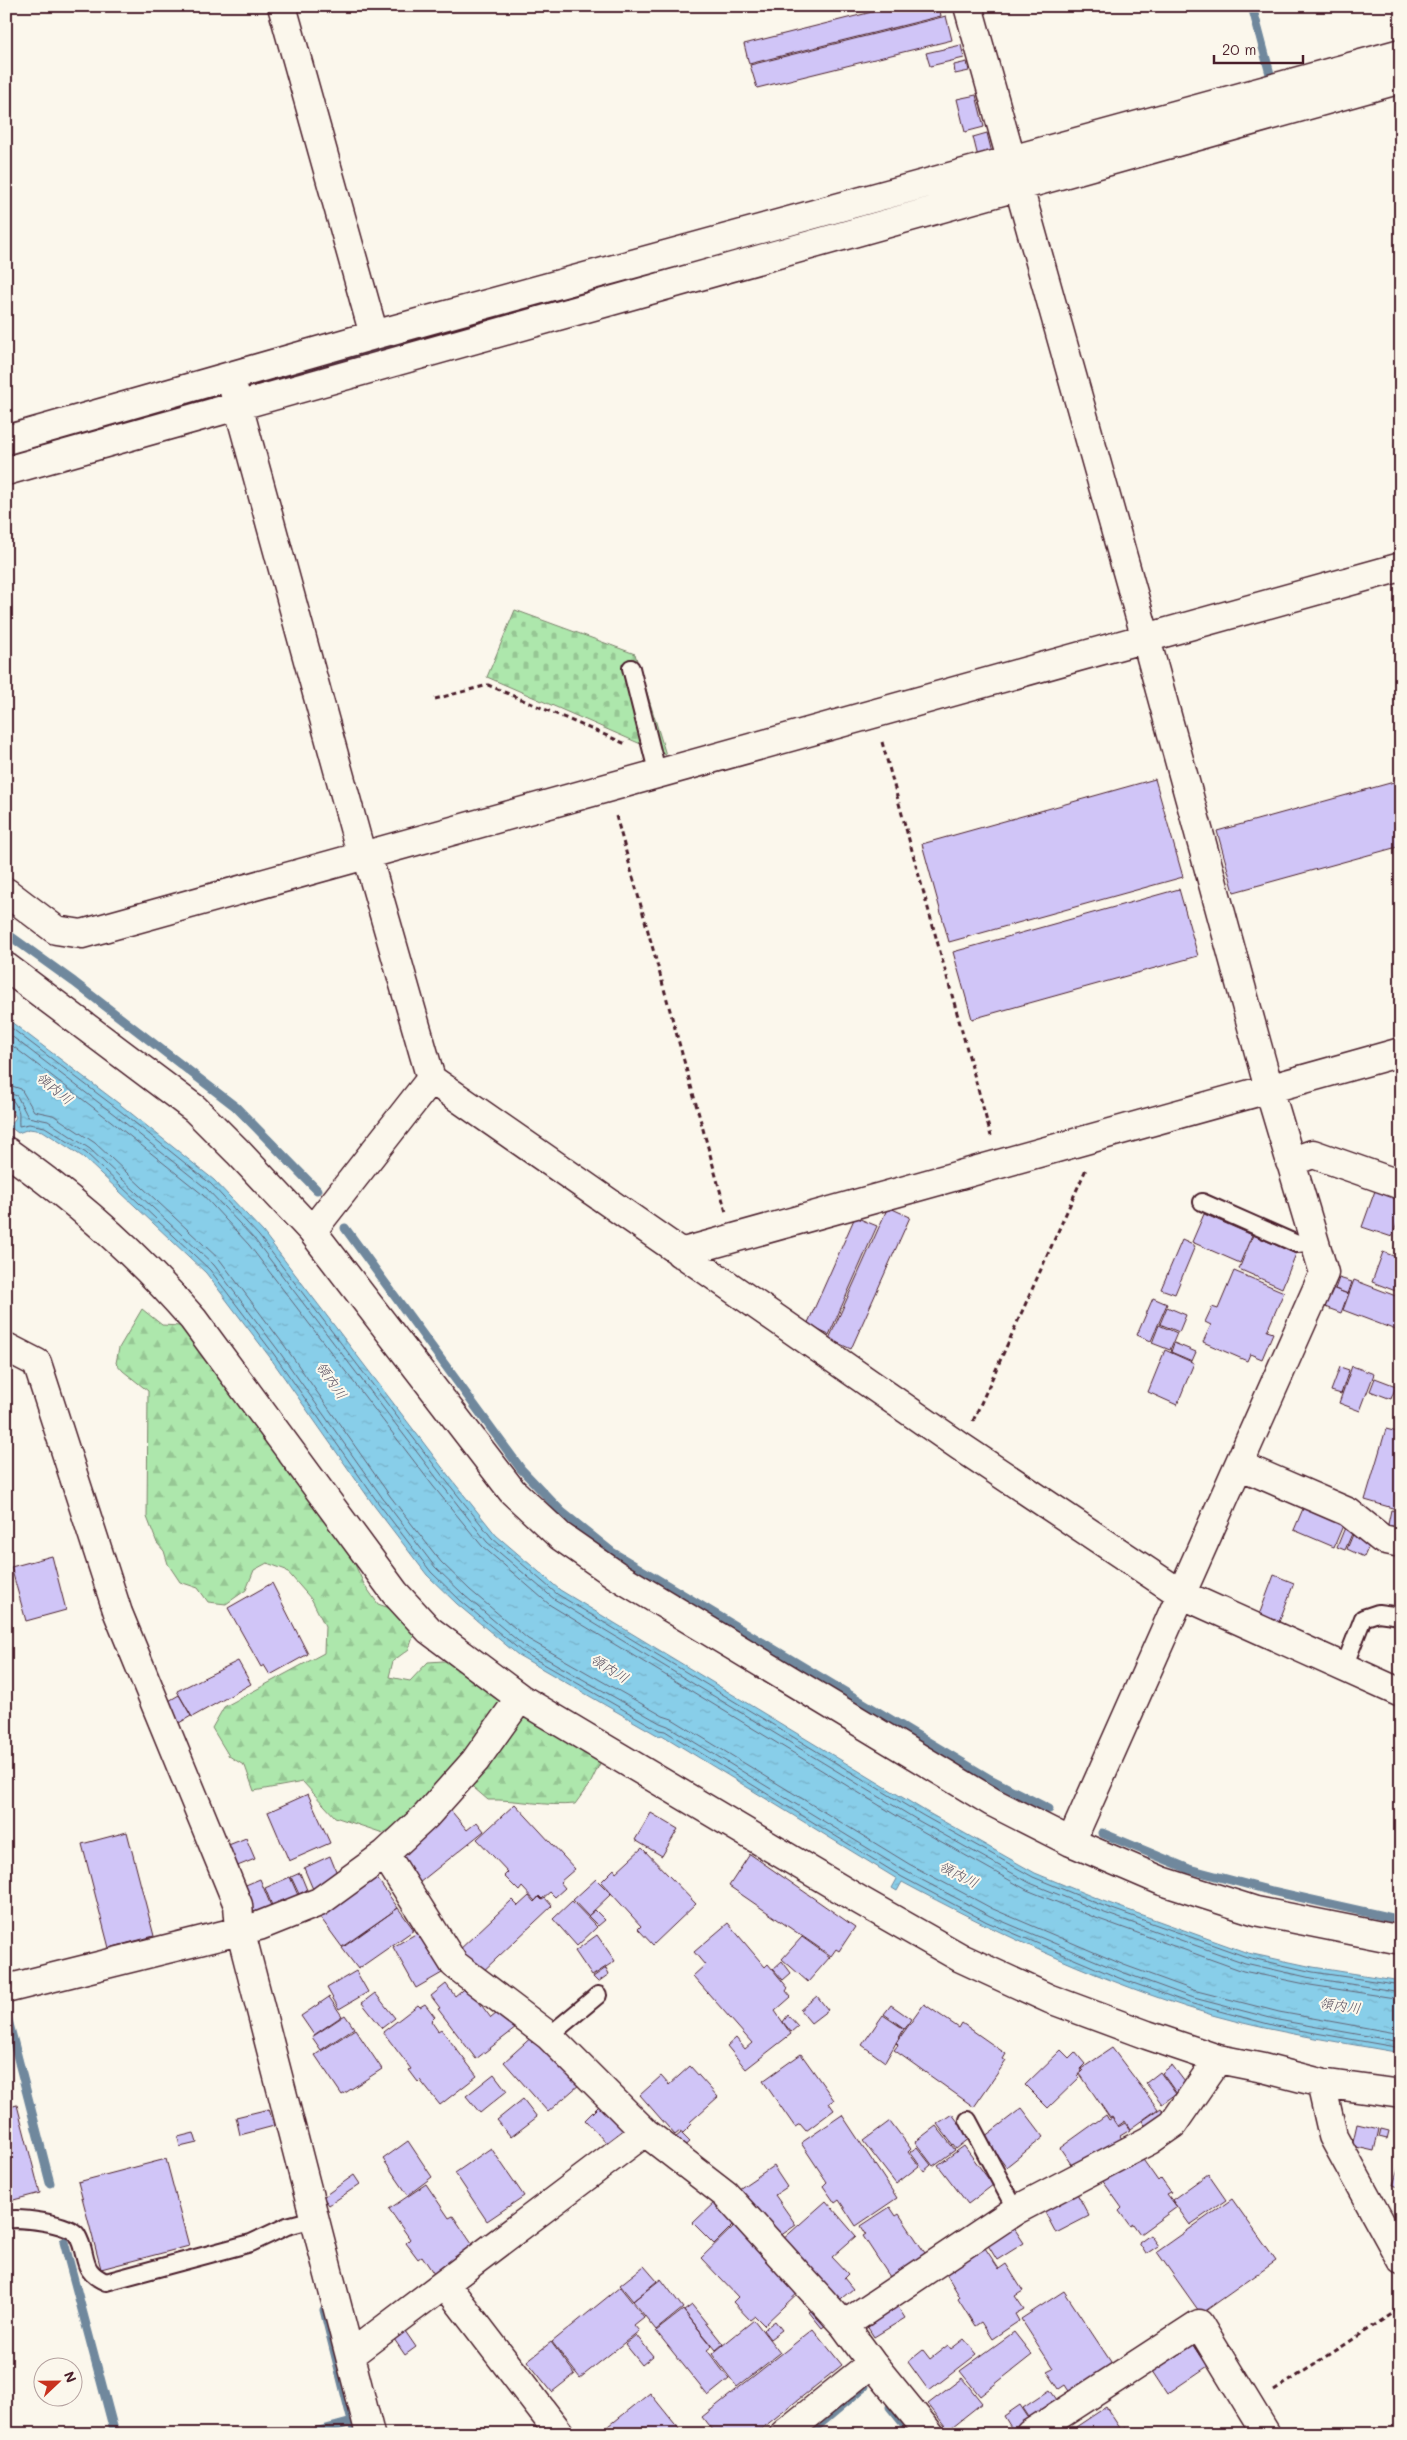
<svg xmlns="http://www.w3.org/2000/svg" width="1407" height="2440" viewBox="0 0 1407 2440" font-family="Mali,'Klee One',sans-serif">
	<style>
		.forest { fill: url(#forest-firs); stroke: #7c836c }
		.cemetery { fill: url(#cemetery-stones); stroke: #7c836c }
		.water { fill: url(#water-ripples); stroke: #6f889d }
		.lines { fill: none; stroke-linecap: round; stroke-linejoin: round }
		.shore { stroke: #636577; stroke-width: 1 }
		.stream { stroke: #6f889d; stroke-width: 9 }
		.building { fill: #d0c5f7; stroke: #4a1f2b }
		.lane-casing { stroke: #4a1f2b; stroke-width: 20 }
		.street-casing { stroke: #4a1f2b; stroke-width: 31 }
		.path { stroke: #4a1f2b; stroke-width: 3; stroke-dasharray: 5 4; stroke-linecap: butt }
		.lane { stroke: #fbf7ec; stroke-width: 16 }
		.street { stroke: #fbf7ec; stroke-width: 28 }
		.labels { text-anchor: middle; dominant-baseline: central; stroke-width: 4; stroke-linejoin: round; paint-order: stroke }
		.water-label { font-size: 14px; font-style: italic; fill: #5d5464; stroke: #fbf7ec }
	</style>
	<defs>
		<pattern id="forest-firs" width="22" height="20" patternUnits="userSpaceOnUse" patternTransform="scale(1.25)"><rect width="22" height="20" fill="#ade7ac"/><path d="M5 1l3.5 6h-7zM16 11l3.5 6h-7z" fill="#96c694"/></pattern>
		<pattern id="cemetery-stones" width="16" height="16" patternUnits="userSpaceOnUse" patternTransform="scale(1.25)"><rect width="16" height="16" fill="#ade7ac"/><path d="M2 7V4a2 2 0 0 1 4 0v3zM10 15v-3a2 2 0 0 1 4 0v3z" fill="#96c694"/></pattern>
		<pattern id="water-ripples" width="26" height="14" patternUnits="userSpaceOnUse" patternTransform="scale(1.25)"><rect width="26" height="14" fill="#88cee9"/><path d="M2 4q2-2 4 0t4 0M15 11q2-2 4 0t4 0" fill="none" stroke="#77b0c8"/></pattern>
	</defs>
	<rect width="100%" height="100%" fill="#fbf7ec"/>
	<filter id="ink" filterUnits="userSpaceOnUse"><feTurbulence type="fractalNoise" baseFrequency=".02" numOctaves="2"/><feDisplacementMap in="SourceGraphic" scale="10" xChannelSelector="R" yChannelSelector="G"/><feConvolveMatrix kernelMatrix="1 2 1 2 8 2 1 2 1" color-interpolation-filters="sRGB"/></filter>
	<g filter="url(#ink)">
		<path class="forest" d="M 142,1309 L 162,1325 L 180,1326 L 194,1340 L 351,1556 L 364,1584 L 378,1604 L 395,1610 L 414,1634 L 409,1649 L 393,1661 L 389,1677 L 410,1681 L 428,1662 L 459,1660 L 502,1702 L 483,1734 L 411,1819 L 383,1833 L 335,1817 L 303,1782 L 254,1791 L 245,1766 L 229,1756 L 212,1728 L 224,1707 L 324,1653 L 325,1626 L 312,1600 L 286,1570 L 267,1563 L 254,1570 L 246,1590 L 226,1604 L 208,1602 L 198,1588 L 180,1582 L 168,1564 L 164,1551 L 157,1543 L 147,1517 L 148,1391 L 123,1371 L 116,1363 L 119,1348 Z
			M 521,1708 L 604,1755 L 591,1782 L 575,1804 C 546,1807 517,1799 488,1800 L 467,1782 Z"/>
		<path class="cemetery" d="M 515,610 L 635,654 L 666,755 L 487,677 Z"/>
		<path class="water" d="M 6,1018 L 122,1106 L 214,1180 L 263,1232 L 448,1475 L 496,1535 L 560,1590 L 925,1811 L 1035,1873 L 1103,1901 L 1248,1953 L 1313,1967 L 1401,1981 L 1401,2053 C 1329,2040 1256,2030 1186,2007 C 1087,1975 993,1931 902,1882 L 897,1891 L 892,1888 L 897,1879 L 662,1735 L 659,1736 L 518,1655 L 457,1604 L 427,1575 L 375,1507 L 269,1356 L 206,1273 L 83,1157 L 43,1131 L 29,1129 L 18,1133 L 10,1127 L 16,1117 L 6,1100 Z"/>
		<g class="lines">
			<path class="shore" d="M 6,1024 L 119,1110 L 211,1184 L 259,1236 L 444,1478 L 492,1538 L 557,1594 L 922,1815 L 1033,1877 L 1101,1905 L 1247,1957 L 1313,1972 L 1401,1985
				M 6,1032 L 115,1115 L 207,1189 L 255,1240 L 439,1481 L 487,1542 L 554,1599 L 919,1821 L 1030,1883 L 1099,1911 L 1245,1963 L 1311,1978 L 1401,1992
				M 6,1041 L 111,1121 L 202,1194 L 249,1245 L 433,1486 L 482,1546 L 550,1605 L 915,1827 L 1027,1890 L 1096,1918 L 1243,1971 L 1310,1985 L 1401,1999
				M 6,1084 L 21,1089 L 34,1111 L 53,1115 L 95,1143 L 220,1260 L 284,1345 L 390,1496 L 441,1562 L 470,1590 L 528,1639 L 663,1716 L 672,1719 L 909,1864 L 993,1909 L 1124,1965 L 1193,1990 L 1279,2012 L 1401,2034
				M 6,1092 L 17,1096 L 28,1117 L 48,1121 L 90,1149 L 214,1265 L 278,1350 L 384,1500 L 435,1567 L 465,1596 L 524,1646 L 660,1723 L 668,1726 L 905,1871 L 990,1916 L 1122,1972 L 1190,1997 L 1278,2020 L 1401,2042
				M 6,1098 L 12,1099 C 22,1114 18,1112 19,1126 L 29,1124 L 45,1127 L 86,1153 L 210,1270 L 273,1353 L 379,1504 L 431,1572 L 461,1601 L 521,1651 L 659,1730 L 665,1731 L 902,1877 L 987,1922 L 1119,1978 L 1189,2003 L 1276,2026 L 1401,2048"/>
			<path class="stream" d="M 1252,6 L 1270,74
				M 248,385 L 871,213
				M 6,933 L 74,982 L 236,1107 L 317,1190
				M 345,1228 L 521,1469 L 562,1512 L 612,1552 L 990,1779 L 1049,1809
				M 1102,1833 L 1189,1869 L 1272,1891 L 1401,1920
				M 6,2012 L 50,2183
				M 64,2242 L 115,2434
				M 324,2310 L 352,2422
				M 890,2407 L 912,2434
				M 308,2434 L 352,2422 L 355,2434
				M 808,2434 L 865,2386"/>
		</g>
		<path class="building" d="M 896,6 L 939,6 L 941,16 L 749,64 L 744,44 Z
			M 946,16 L 952,40 L 757,88 L 750,65 Z
			M 961,45 L 964,58 L 930,66 L 926,53 Z
			M 967,62 L 969,71 L 955,74 L 954,65 Z
			M 976,95 L 984,127 L 965,132 L 957,99 Z
			M 987,133 L 992,153 L 978,157 L 973,137 Z
			M 1155,779 L 1183,877 L 949,942 L 922,844 Z
			M 1401,780 L 1401,846 L 1234,892 L 1217,831 Z
			M 1179,889 L 1198,956 L 972,1019 L 953,952 Z
			M 1376,1188 L 1401,1197 L 1401,1213 L 1392,1237 L 1362,1227 Z
			M 888,1207 L 910,1217 L 851,1349 L 829,1339 Z
			M 1204,1214 L 1252,1235 L 1240,1263 L 1192,1242 Z
			M 855,1217 L 877,1226 L 829,1335 L 807,1325 Z
			M 1253,1235 L 1296,1254 L 1282,1288 L 1239,1269 Z
			M 1182,1240 L 1195,1246 L 1175,1294 L 1161,1289 Z
			M 1383,1252 L 1401,1259 L 1401,1293 L 1372,1282 Z
			M 1234,1271 L 1284,1292 L 1267,1331 L 1273,1333 L 1262,1359 L 1250,1354 L 1247,1361 L 1203,1342 L 1211,1325 L 1205,1322 L 1212,1307 L 1218,1309 Z
			M 1339,1278 L 1352,1282 L 1348,1294 L 1335,1289 Z
			M 1354,1280 L 1401,1298 L 1401,1332 L 1343,1310 Z
			M 1332,1288 L 1348,1294 L 1341,1313 L 1325,1307 Z
			M 1153,1298 L 1167,1304 L 1151,1341 L 1137,1335 Z
			M 1167,1307 L 1186,1315 L 1179,1332 L 1160,1324 Z
			M 1159,1325 L 1177,1333 L 1170,1350 L 1152,1343 Z
			M 1174,1343 L 1196,1352 L 1192,1361 L 1171,1352 Z
			M 1165,1350 L 1194,1363 L 1177,1405 L 1148,1392 Z
			M 1352,1366 L 1374,1374 L 1360,1411 L 1339,1403 Z
			M 1340,1367 L 1349,1370 L 1341,1394 L 1331,1391 Z
			M 1375,1378 L 1396,1386 L 1391,1399 L 1370,1391 Z
			M 1386,1429 L 1401,1433 L 1401,1492 L 1396,1509 L 1365,1500 Z
			M 1305,1504 L 1344,1523 L 1334,1547 L 1294,1530 Z
			M 1391,1510 L 1401,1512 L 1401,1536 L 1386,1534 Z
			M 1346,1525 L 1354,1529 L 1345,1550 L 1337,1547 Z
			M 1354,1532 L 1372,1539 L 1364,1557 L 1347,1549 Z
			M 52,1556 L 66,1610 L 26,1621 L 11,1567 Z
			M 1274,1575 L 1294,1583 L 1279,1622 L 1259,1615 Z
			M 272,1583 L 308,1654 L 270,1675 L 264,1665 L 261,1667 L 228,1608 Z
			M 238,1661 L 251,1684 L 192,1717 L 177,1691 Z
			M 179,1695 L 191,1716 L 179,1723 L 167,1702 Z
			M 308,1794 L 330,1843 L 289,1861 L 268,1812 Z
			M 515,1804 L 575,1869 L 560,1882 L 565,1888 L 555,1897 L 550,1892 L 542,1899 L 539,1896 L 535,1901 L 522,1887 L 519,1891 L 504,1876 L 508,1872 L 477,1839 Z
			M 448,1807 L 467,1830 L 477,1822 L 484,1831 L 419,1883 L 394,1852 Z
			M 651,1813 L 678,1829 L 662,1856 L 635,1840 Z
			M 127,1832 L 154,1936 L 109,1948 L 82,1844 Z
			M 246,1838 L 255,1859 L 235,1867 L 226,1846 Z
			M 642,1848 L 696,1904 L 653,1945 L 638,1929 L 641,1926 L 601,1882 L 614,1869 L 616,1872 Z
			M 750,1854 L 855,1927 L 839,1951 L 836,1949 L 831,1956 L 729,1886 Z
			M 330,1856 L 338,1876 L 315,1894 L 304,1868 Z
			M 300,1873 L 307,1890 L 299,1894 L 291,1877 Z
			M 290,1877 L 301,1902 L 275,1913 L 265,1888 Z
			M 376,1877 L 398,1908 L 342,1947 L 320,1917 Z
			M 260,1879 L 271,1906 L 253,1914 L 241,1887 Z
			M 596,1879 L 611,1894 L 588,1916 L 573,1900 Z
			M 529,1896 L 534,1902 L 539,1897 L 542,1900 L 545,1898 L 552,1906 L 479,1975 L 457,1952 L 512,1900 L 518,1906 Z
			M 572,1901 L 597,1927 L 577,1946 L 553,1919 Z
			M 398,1908 L 414,1930 L 358,1969 L 342,1948 Z
			M 595,1910 L 605,1920 L 598,1926 L 588,1916 Z
			M 728,1923 L 765,1967 L 768,1964 L 788,1988 L 786,1991 L 791,1997 L 775,2011 L 791,2034 L 746,2069 L 727,2046 L 736,2038 L 745,2049 L 752,2043 L 693,1976 L 705,1965 L 694,1952 Z
			M 419,1932 L 442,1973 L 416,1988 L 393,1947 Z
			M 597,1935 L 615,1961 L 592,1976 L 575,1951 Z
			M 802,1937 L 830,1957 L 808,1982 L 782,1959 Z
			M 782,1961 L 791,1973 L 783,1980 L 773,1969 Z
			M 606,1968 L 609,1974 L 598,1982 L 593,1977 Z
			M 356,1971 L 368,1992 L 339,2009 L 327,1988 Z
			M 446,1984 L 455,1996 L 467,1986 L 491,2018 L 502,2009 L 516,2028 L 476,2059 L 438,2009 L 440,2008 L 431,1996 Z
			M 375,1993 L 395,2018 L 382,2028 L 362,2003 Z
			M 817,1996 L 828,2010 L 811,2023 L 800,2010 Z
			M 329,1997 L 342,2016 L 314,2035 L 301,2016 Z
			M 425,2004 L 435,2017 L 431,2021 L 438,2031 L 441,2029 L 477,2076 L 440,2105 L 420,2080 L 418,2082 L 409,2070 L 411,2069 L 383,2032 L 418,2005 L 420,2007 Z
			M 924,2004 L 959,2028 L 962,2023 L 1006,2054 L 1003,2059 L 1006,2061 L 974,2107 L 894,2050 L 898,2045 L 896,2043 Z
			M 891,2005 L 911,2019 L 905,2029 L 884,2014 Z
			M 345,2015 L 354,2028 L 321,2050 L 312,2037 Z
			M 788,2015 L 798,2026 L 791,2032 L 783,2022 Z
			M 883,2015 L 904,2029 L 885,2062 L 862,2045 Z
			M 355,2029 L 382,2069 L 342,2095 L 315,2055 Z
			M 535,2034 L 580,2084 L 548,2112 L 504,2062 Z
			M 1112,2048 L 1158,2109 L 1130,2129 L 1125,2121 L 1118,2126 L 1112,2117 L 1110,2118 L 1080,2074 L 1083,2071 L 1081,2069 Z
			M 1061,2050 L 1069,2058 L 1075,2052 L 1085,2064 L 1080,2069 L 1081,2071 L 1078,2075 L 1080,2077 L 1048,2108 L 1025,2085 Z
			M 801,2054 L 834,2100 L 829,2103 L 834,2110 L 806,2131 L 800,2124 L 795,2127 L 763,2081 Z
			M 1172,2065 L 1188,2086 L 1177,2094 L 1162,2073 Z
			M 690,2066 L 718,2097 L 690,2122 L 692,2124 L 683,2133 L 680,2131 L 675,2135 L 640,2095 L 661,2076 L 669,2085 Z
			M 1160,2072 L 1176,2094 L 1162,2104 L 1146,2083 Z
			M 494,2074 L 507,2091 L 480,2113 L 466,2096 Z
			M 523,2099 L 537,2117 L 511,2137 L 497,2120 Z
			M 603,2102 L 627,2127 L 608,2145 L 585,2120 Z
			M 17,2105 L 40,2193 L 6,2202 L 6,2108 Z
			M 1022,2108 L 1044,2137 L 1006,2167 L 984,2137 Z
			M 1161,2108 L 1167,2118 L 1149,2131 L 1142,2121 Z
			M 269,2109 L 274,2126 L 240,2135 L 236,2117 Z
			M 952,2114 L 970,2138 L 956,2149 L 937,2124 Z
			M 842,2115 L 897,2198 L 856,2226 L 839,2200 L 835,2203 L 823,2186 L 827,2182 L 801,2143 Z
			M 1106,2115 L 1109,2120 L 1112,2118 L 1118,2127 L 1125,2123 L 1130,2130 L 1120,2136 L 1123,2140 L 1077,2173 L 1060,2148 Z
			M 890,2121 L 911,2149 L 908,2152 L 919,2166 L 896,2184 L 863,2141 Z
			M 1357,2124 L 1379,2129 L 1374,2151 L 1352,2146 Z
			M 936,2126 L 955,2150 L 933,2166 L 915,2142 Z
			M 1381,2129 L 1389,2131 L 1387,2139 L 1379,2137 Z
			M 194,2133 L 197,2143 L 180,2147 L 178,2137 Z
			M 681,2133 L 690,2142 L 684,2147 L 675,2138 Z
			M 408,2141 L 432,2177 L 408,2195 L 383,2159 Z
			M 964,2146 L 993,2185 L 968,2204 L 938,2165 Z
			M 917,2147 L 931,2165 L 924,2171 L 910,2152 Z
			M 491,2148 L 524,2196 L 487,2221 L 455,2173 Z
			M 1139,2154 L 1158,2181 L 1161,2178 L 1171,2192 L 1167,2194 L 1177,2207 L 1140,2234 L 1133,2224 L 1130,2226 L 1119,2211 L 1122,2208 L 1102,2180 Z
			M 166,2159 L 189,2246 L 101,2269 L 78,2182 Z
			M 1401,2160 L 1401,2188 L 1393,2185 Z
			M 773,2166 L 787,2187 L 775,2195 L 796,2225 L 777,2238 L 756,2208 L 750,2212 L 736,2191 Z
			M 1208,2174 L 1226,2200 L 1190,2225 L 1172,2200 Z
			M 354,2175 L 360,2184 L 329,2205 L 323,2197 Z
			M 426,2184 L 449,2218 L 453,2216 L 474,2247 L 434,2274 L 422,2256 L 418,2259 L 406,2243 L 410,2239 L 389,2209 Z
			M 1074,2188 L 1089,2216 L 1056,2233 L 1041,2205 Z
			M 719,2198 L 739,2219 L 714,2244 L 693,2223 Z
			M 1232,2199 L 1276,2261 L 1201,2314 L 1157,2252 Z
			M 826,2201 L 856,2236 L 832,2257 L 848,2274 L 844,2278 L 853,2289 L 837,2302 L 782,2240 Z
			M 890,2207 L 896,2216 L 899,2214 L 927,2256 L 899,2275 L 897,2273 L 890,2277 L 863,2236 L 866,2234 L 861,2226 Z
			M 738,2222 L 802,2289 L 764,2325 L 755,2316 L 750,2320 L 733,2302 L 738,2297 L 701,2258 Z
			M 1012,2225 L 1024,2243 L 997,2260 L 986,2242 Z
			M 1150,2235 L 1158,2246 L 1146,2254 L 1139,2243 Z
			M 981,2242 L 999,2269 L 1006,2264 L 1023,2291 L 1015,2296 L 1024,2309 L 1015,2314 L 1019,2321 L 992,2339 L 981,2322 L 975,2326 L 958,2299 L 960,2297 L 942,2267 Z
			M 644,2266 L 657,2281 L 633,2301 L 620,2285 Z
			M 661,2279 L 683,2308 L 656,2330 L 633,2301 Z
			M 620,2287 L 644,2317 L 634,2325 L 639,2331 L 580,2378 L 552,2342 Z
			M 1064,2291 L 1115,2368 L 1072,2396 L 1065,2385 L 1059,2389 L 1047,2371 L 1053,2368 L 1021,2319 Z
			M 896,2304 L 905,2318 L 874,2337 L 865,2323 Z
			M 692,2305 L 723,2344 L 716,2350 L 684,2311 Z
			M 819,2305 L 831,2321 L 822,2328 L 809,2312 Z
			M 683,2310 L 712,2346 L 707,2350 L 729,2379 L 708,2396 L 656,2331 Z
			M 754,2320 L 780,2353 L 737,2387 L 712,2354 Z
			M 775,2321 L 782,2330 L 770,2339 L 763,2330 Z
			M 813,2329 L 842,2365 L 755,2434 L 715,2434 L 702,2417 Z
			M 405,2331 L 416,2347 L 405,2355 L 394,2339 Z
			M 1014,2332 L 1032,2355 L 980,2396 L 960,2371 Z
			M 636,2335 L 653,2356 L 642,2365 L 625,2344 Z
			M 1189,2338 L 1208,2366 L 1167,2394 L 1148,2365 Z
			M 964,2339 L 977,2354 L 929,2391 L 908,2362 L 923,2350 L 930,2359 L 948,2345 L 951,2349 Z
			M 551,2342 L 575,2374 L 552,2392 L 527,2361 Z
			M 962,2378 L 982,2403 L 948,2430 L 928,2404 Z
			M 1050,2390 L 1062,2407 L 1035,2426 L 1023,2408 Z
			M 650,2393 L 683,2434 L 599,2434 Z
			M 1020,2405 L 1034,2426 L 1023,2434 L 1015,2434 L 1004,2416 Z
			M 1106,2407 L 1122,2431 L 1126,2427 L 1130,2434 L 1081,2434 L 1076,2427 Z"/>
		<g class="lines">
			<g class="lane-casing">
				<path id="lane" d="M 631,668 L 658,775
					M 1202,1202 L 1297,1244 L 1315,1242
					M 1344,1667 L 1363,1618 L 1378,1613 L 1401,1616
					M 549,2036 L 598,1995
					M 968,2120 L 1016,2210
					M 6,2220 C 19,2217 69,2223 77,2235 C 89,2255 79,2271 106,2282 L 251,2243 L 287,2226 L 314,2219"/>
			</g>
			<g class="street-casing">
				<path id="street" d="M 282,6 L 374,335
					M 968,6 L 1146,639 L 1269,1089 L 1324,1273 L 1071,1842
					M 233,387 L 362,857
					M 6,440 L 374,335 L 1401,53
					M 6,471 L 1401,79
					M 367,855 L 431,1079 L 961,1447 L 1181,1594 L 1401,1693
					M 6,892 L 56,930 L 82,934 L 1401,567
					M 6,967 L 195,1109 L 238,1152 L 312,1231 L 512,1491 L 560,1536 L 616,1575 L 992,1802 L 1071,1842 L 1162,1881 L 1256,1911 L 1401,1940
					M 6,1151 C 76,1200 138,1255 193,1319 L 395,1593 L 429,1630 L 520,1698 L 861,1901 L 961,1958 L 1050,1999 L 1147,2035 L 1218,2059 L 1263,2068 L 1321,2083 L 1401,2094
					M 1290,1162 L 1313,1154 L 1401,1185
					M 312,1231 L 431,1079
					M 680,1253 L 1401,1052
					M 6,1347 L 37,1363 L 118,1613 L 238,1905 L 240,1929 L 370,2434
					M 1239,1465 L 1348,1512 L 1382,1539 L 1401,1543
					M 385,1854 L 426,1816 L 475,1761 L 520,1698
					M 6,1989 L 259,1926 L 319,1902 L 385,1854 L 454,1964 L 549,2036 L 645,2132 L 725,2194 L 844,2325 L 872,2363 L 930,2434
					M 1321,2083 L 1333,2136 L 1401,2260
					M 446,2285 L 560,2434
					M 844,2325 L 1016,2210 L 1150,2140 L 1173,2124 L 1218,2059
					M 350,2355 L 645,2132
					M 784,2434 L 872,2363
					M 1030,2434 L 1199,2324 L 1266,2434"/>
			</g>
			<path class="path" d="M 435,699 L 488,685 L 626,744
				M 882,742 L 991,1136
				M 616,816 L 726,1212
				M 973,1421 L 1086,1169
				M 1274,2391 L 1401,2308"/>
			<use href="#lane" class="lane"/>
			<use href="#street" class="street"/>
		</g>
	</g>
	<g class="labels">
		<g class="water-label">
			<text transform="translate(55 1088) rotate(39)">領内川</text>
			<text transform="translate(332 1380) rotate(55)">領内川</text>
			<text transform="translate(610 1668) rotate(32)">領内川</text>
			<text transform="translate(959 1874) rotate(27)">領内川</text>
			<text transform="translate(1340 2005) rotate(8)">領内川</text>
		</g>
	</g>
	<rect width="1407" height="2440" fill="none" stroke="#fbf7ec" stroke-width="25"/>
	<rect x="12" y="12" width="1382" height="2415" fill="none" stroke="#4a1f2b" stroke-width="2" filter="url(#ink)"/>
	<g transform="translate(58 2382) rotate(68)"><circle r="24" fill="#fbf7ec" stroke="#b4a19f"/>
	<path d="M0-4L9 19L0 12L-9 19Z" fill="#c8321e"/>
	<text y="-8" font-size="14" font-weight="bold" text-anchor="middle" fill="#4a1f2b">N</text>
	</g>
	<path d="M1214 55v8h89v-8" fill="none" stroke="#4a1f2b" stroke-width="2.5"/>
	<text x="1222" y="55" font-size="15" fill="#4a1f2b" stroke="#fbf7ec" stroke-width="4" paint-order="stroke">20 m</text>
</svg>
